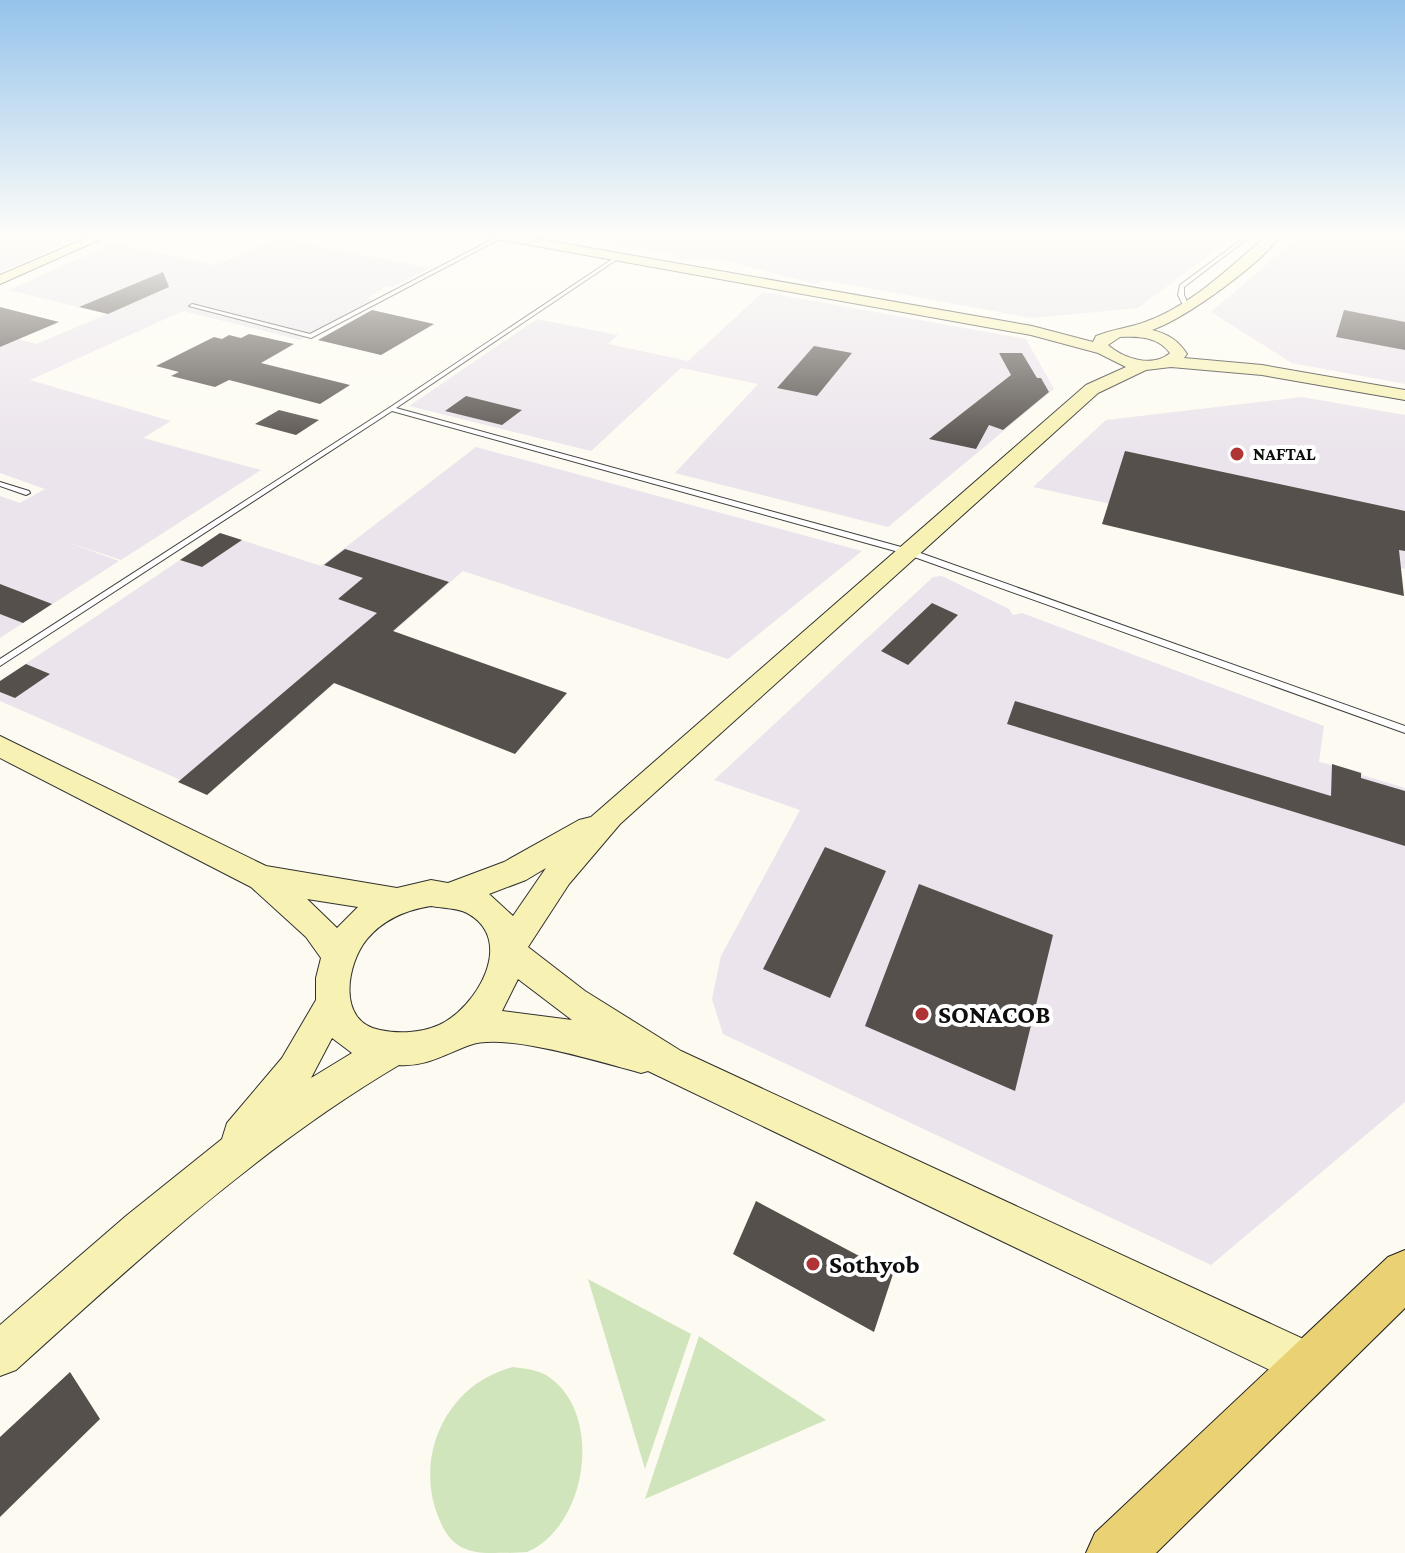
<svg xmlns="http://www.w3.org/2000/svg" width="1405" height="1553" viewBox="0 0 1405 1553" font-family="'Crimson Pro',serif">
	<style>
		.industrial { fill: #ebe4ec }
		.green { fill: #d1e5bd }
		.building { fill: #56504c }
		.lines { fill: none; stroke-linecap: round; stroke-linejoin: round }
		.lane-casing { stroke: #414141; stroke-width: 2 }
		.secondary-casing { stroke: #303030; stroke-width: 2 }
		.primary-casing { stroke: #1f1f1f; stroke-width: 2 }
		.lane { fill: #fff; fill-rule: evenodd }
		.secondary { fill: #f7f1b3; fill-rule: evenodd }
		.primary { fill: #ead174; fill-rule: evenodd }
		.poi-dot { fill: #b03436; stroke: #fff; stroke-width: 3 }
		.labels { text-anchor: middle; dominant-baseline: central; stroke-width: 8; stroke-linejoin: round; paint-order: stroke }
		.far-poi-label { font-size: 18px; font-weight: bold; fill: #0e0e0e; stroke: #fff; text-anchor: start }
		.near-poi-label { font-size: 26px; font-weight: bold; fill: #0e0e0e; stroke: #fff; text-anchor: start }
	</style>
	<rect width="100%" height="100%" fill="#fdfbf1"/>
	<path class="industrial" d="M 0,235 L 86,235 L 0,272 Z
		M 565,235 L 1236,235 L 1138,308 L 1032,318 L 824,280 L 815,284 L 722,260 L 675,259 L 678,255 Z
		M 1301,235 L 1405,235 L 1405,384 L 1292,363 L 1211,312 Z
		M 278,238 L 429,268 L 393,287 L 386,286 L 367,299 L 374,300 L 300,340 L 183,311 L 30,380 L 171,421 L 143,438 L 261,470 L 121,560 L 64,541 L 119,561 L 0,638 L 0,496 L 20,503 L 45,489 L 0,473 L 0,334 L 36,344 L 107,314 L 9,290 L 113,243 L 216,265 Z
		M 763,292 L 1026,339 L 1054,389 L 888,527 L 675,473 L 758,384 L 681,368 L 591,451 L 409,406 L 537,319 L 618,335 L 608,344 L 688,361 Z
		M 1302,397 L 1405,415 L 1405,569 L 1033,487 L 1106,420 Z
		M 476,447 L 862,551 L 728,659 L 463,571 L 207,795 L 208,792 L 0,701 L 0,681 L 220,533 L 321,566 Z
		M 942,576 L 1009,609 L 1013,615 L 1022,613 L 1324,726 L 1319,762 L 1362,772 L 1362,775 L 1405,788 L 1405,1102 L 1211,1265 L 723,1034 L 712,999 L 721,956 L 800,810 L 714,780 L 933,577 Z"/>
	<path class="green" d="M 588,1279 L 691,1334 L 645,1469 Z
		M 699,1336 L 826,1420 L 645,1499 Z
		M 513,1367 C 527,1369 542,1370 553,1380 C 603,1420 586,1527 527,1552 C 518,1553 501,1553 491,1553 C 465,1553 450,1545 440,1521 C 412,1458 446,1384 513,1367 Z"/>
	<path class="building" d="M 163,272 L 169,287 L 108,314 L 79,307 Z
		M 0,307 L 59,322 L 0,347 Z
		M 372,310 L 434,324 L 381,355 L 318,340 Z
		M 1344,310 L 1405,322 L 1405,350 L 1336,337 Z
		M 249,334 L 294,344 L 261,363 L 350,385 L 320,404 L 229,380 L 215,387 L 171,376 L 179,372 L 156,366 L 214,337 L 222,339 L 229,335 L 241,338 Z
		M 814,346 L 852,353 L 817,396 L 777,388 Z
		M 999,353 L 1022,353 L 1037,378 L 1041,378 L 1049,392 L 1003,430 L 989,425 L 976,449 L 929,439 L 1011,375 Z
		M 466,396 L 522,410 L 502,425 L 445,411 Z
		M 279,410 L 319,420 L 296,435 L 255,424 Z
		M 1125,451 L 1405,511 L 1405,551 L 1399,550 L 1404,596 L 1102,524 Z
		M 220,533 L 242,540 L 202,567 L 180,560 Z
		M 345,549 L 449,582 L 393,631 L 567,693 L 515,754 L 334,683 L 207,795 L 178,782 L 377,613 L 338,599 L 363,578 L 324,565 Z
		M 0,584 L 52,604 L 23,623 L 0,614 Z
		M 932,603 L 958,615 L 908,665 L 881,651 Z
		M 26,664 L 50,674 L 15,698 L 0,692 L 0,681 Z
		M 1015,701 L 1331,796 L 1332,764 L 1361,773 L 1361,778 L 1405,791 L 1405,846 L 1007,724 Z
		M 825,847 L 886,871 L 830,998 L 763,969 Z
		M 919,884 L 1053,935 L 1015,1091 L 865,1026 Z
		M 756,1201 L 893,1274 L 874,1332 L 733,1254 Z
		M 70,1372 L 100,1419 L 0,1517 L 0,1437 Z"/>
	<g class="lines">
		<g class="lane-casing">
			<path id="lane" d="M 501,235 L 505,236 L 311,338 L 189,306 L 192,304 L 310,334 Z
				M 1248,235 L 1252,235 L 1184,287 L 1184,295 L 1190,308 L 1185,309 L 1178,295 L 1180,285 Z
				M 617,256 L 619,258 L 396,408 L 912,550 L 1405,726 L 1405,733 L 906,554 L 392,411 L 0,666 L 0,659 L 389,408 Z
				M 0,482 L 29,491 L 30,493 L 26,495 L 0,486 Z"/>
		</g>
		<g class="secondary-casing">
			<path id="secondary" d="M 94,235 L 110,235 L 0,284 L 0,275 Z
				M 491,235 L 516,235 L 1032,326 L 1093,342 L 1096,336 C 1113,329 1129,328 1145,322 C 1193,305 1230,266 1268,235 L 1281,235 C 1261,264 1186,318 1152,330 C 1168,334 1178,340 1187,354 L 1184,358 L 1262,365 L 1405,390 L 1405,400 L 1262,375 L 1171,367 L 1146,370 L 1098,393 L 620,824 L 569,884 L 528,947 L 585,991 L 681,1051 L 1325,1349 L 1331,1365 L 1325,1381 L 1309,1387 L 1293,1381 L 648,1071 L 641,1073 C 603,1063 506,1032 470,1045 C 445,1054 426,1067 399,1065 C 257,1149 138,1260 16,1370 L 0,1376 L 0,1325 L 126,1216 L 222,1139 L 227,1123 L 282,1058 L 316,1000 L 316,978 L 321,958 L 306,937 L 251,887 L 0,758 L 0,736 L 266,866 L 397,888 L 431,880 L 448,883 L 504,862 L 579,820 L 591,817 L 1086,385 L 1126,367 L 1098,353 L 1031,335 L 497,239 ZM 1120,337 C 1139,336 1158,337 1170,353 C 1153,368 1124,359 1108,345 ZM 546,868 L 513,916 L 489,894 L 526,880 ZM 307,899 L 358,907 L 337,928 ZM 431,906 C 442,908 457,908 467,913 C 517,940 476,1008 439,1025 C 421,1033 399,1034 380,1030 C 336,1022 347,963 367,939 C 384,919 406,910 431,906 ZM 518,979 L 572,1020 L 502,1011 ZM 332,1038 L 352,1053 L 311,1078 Z"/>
		</g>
		<g class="primary-casing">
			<path id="primary" d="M 1405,1250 L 1405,1308 L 1156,1553 L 1086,1553 L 1095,1533 L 1388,1257 Z"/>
		</g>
		<use href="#lane" class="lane"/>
		<use href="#secondary" class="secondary"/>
		<use href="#primary" class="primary"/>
	</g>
	<linearGradient id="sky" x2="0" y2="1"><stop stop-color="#95c3eb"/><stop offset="0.52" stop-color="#fefdf9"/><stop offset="1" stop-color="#fefdf9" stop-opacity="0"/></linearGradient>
	<rect width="1405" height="452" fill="url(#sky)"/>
	<g class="poi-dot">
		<circle cx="1237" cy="454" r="8"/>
		<circle cx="922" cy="1014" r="8"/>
		<circle cx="813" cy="1264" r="8"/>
	</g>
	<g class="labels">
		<g class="far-poi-label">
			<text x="1253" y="454">NAFTAL</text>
		</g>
		<g class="near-poi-label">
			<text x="938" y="1014">SONACOB</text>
			<text x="829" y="1264">Sothyob</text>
		</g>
	</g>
</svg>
